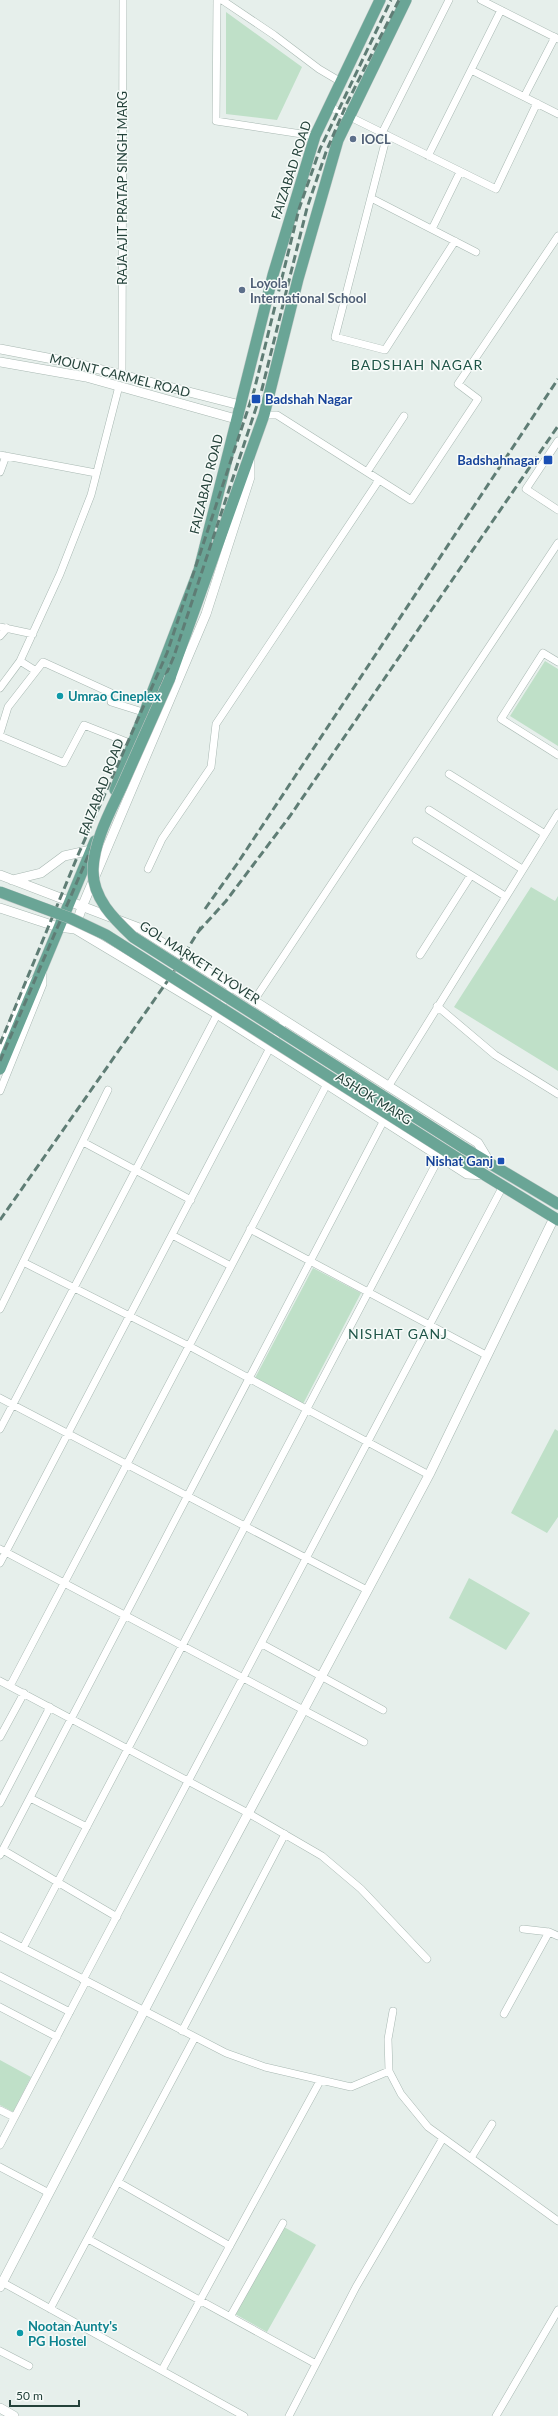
<svg xmlns="http://www.w3.org/2000/svg" width="558" height="2416" viewBox="0 0 558 2416" font-family="Lato,sans-serif">
	<style>
		.green { fill: #bfe0c8 }
		.lines { fill: none; stroke-linecap: round; stroke-linejoin: round }
		.minor-casing { stroke: #a8b8b2; stroke-width: 8 }
		.tertiary-casing { stroke: #a8b8b2; stroke-width: 10 }
		.primary-casing { stroke: #c2cac8; stroke-width: 12 }
		.minor { stroke: #fff; stroke-width: 7 }
		.tertiary { stroke: #fff; stroke-width: 9 }
		.primary { stroke: #6aa596; stroke-width: 11 }
		.rail { stroke: #5f7d75; stroke-width: 3; stroke-dasharray: 8 4; stroke-linecap: butt }
		.primary-bridge-casing { stroke: #c2cac8; stroke-width: 12; stroke-linecap: butt }
		.primary-bridge { stroke: #6aa596; stroke-width: 11 }
		.service-dot { fill: #5c6f8a; stroke: #f7fbf9; stroke-width: 1.5 }
		.transit-dot { fill: #1a4fb4; stroke: #f7fbf9; stroke-width: 1.5 }
		.culture-dot { fill: #0f9aa8; stroke: #f7fbf9; stroke-width: 1.5 }
		.labels { text-anchor: middle; dominant-baseline: central; stroke-width: 3; stroke-linejoin: round; paint-order: stroke }
		.service-label { font-size: 13px; font-weight: bold; fill: #4e5e75; stroke: #f7fbf9; text-anchor: start }
		.street-label { font-size: 13px; fill: #24423a; stroke: #f7fbf9 }
		.transit-label { font-size: 13px; font-weight: bold; fill: #164399; stroke: #f7fbf9; text-anchor: end }
		.culture-label { font-size: 13px; font-weight: bold; fill: #0d838f; stroke: #f7fbf9; text-anchor: start }
		.neighbourhood-label { font-size: 14px; letter-spacing: 1px; fill: #1f5548; stroke: #f7fbf9 }
	</style>
	<rect width="100%" height="100%" fill="#e6efeb"/>
	<path class="green" d="M 226,12 L 302,67 L 277,120 L 226,114 Z
		M 545,661 L 558,669 L 558,746 L 510,716 Z
		M 531,887 L 555,901 L 558,896 L 558,1071 L 454,1007 Z
		M 313,1268 L 361,1293 L 303,1404 L 255,1378 Z
		M 555,1429 L 558,1431 L 558,1517 L 547,1533 L 511,1513 Z
		M 469,1578 L 530,1613 L 506,1650 L 449,1618 Z
		M 0,2060 L 31,2077 L 13,2112 L 0,2105 Z
		M 284,2227 L 316,2245 L 267,2332 L 235,2314 Z"/>
	<g class="lines">
		<g class="minor-casing">
			<path id="minor" d="M 217,0 L 216,121 L 315,136
				M 222,0 L 274,35 L 319,69 L 341,82
				M 481,0 L 558,39
				M 471,70 L 558,114
				M 524,97 L 555,37
				M 328,106 L 496,189 L 537,103
				M 382,133 L 449,0
				M 387,135 L 335,337 L 385,350 L 455,241
				M 428,156 L 501,10
				M 371,198 L 476,252
				M 432,229 L 460,172
				M 122,375 L 123,0
				M 264,415 L 277,415 L 411,500 L 478,399 L 458,384 L 558,236
				M 558,441 L 526,489 L 558,510
				M 0,455 L 96,473
				M 0,472 L 6,456
				M 367,472 L 404,416
				M 0,627 L 33,634
				M 0,636 L 7,628
				M 20,661 L 36,671
				M 558,662 L 543,653 L 501,719 L 558,755
				M 0,688 L 20,661 L 60,574 L 91,495 L 119,386
				M 0,733 L 8,707 L 43,662 L 111,693 L 111,702 L 146,713
				M 0,736 L 64,763 L 84,725 L 132,744
				M 449,774 L 545,834
				M 429,810 L 522,869
				M 416,841 L 505,896
				M 148,869 L 162,839 L 211,767 L 216,724 L 379,480
				M 420,955 L 471,875
				M 253,1002 L 558,543
				M 437,1006 L 495,1055 L 558,1094
				M 0,1051 L 28,985 L 36,978
				M 388,1087 L 558,813
				M 0,1091 L 43,984 L 43,971
				M 83,1142 L 191,1200
				M 250,1229 L 486,1355
				M 172,1235 L 231,1266
				M 23,1262 L 189,1346 L 429,1475
				M 0,1309 L 108,1090
				M 0,1398 L 367,1590
				M 0,1429 L 231,988
				M 0,1549 L 364,1742
				M 0,1563 L 284,1021
				M 262,1644 L 383,1710
				M 0,1681 L 248,1813 L 322,1856 L 361,1889 L 427,1959
				M 10,1686 L 327,1084
				M 0,1737 L 24,1693
				M 30,1798 L 87,1827
				M 0,1803 L 50,1707
				M 3,1850 L 117,1917
				M 0,1855 L 384,1120
				M 523,1929 L 549,1932 L 558,1936
				M 0,1936 L 226,2053 L 265,2067 L 351,2087 L 389,2071
				M 23,1948 L 440,1156
				M 0,1976 L 70,2012
				M 83,1980 L 503,1186
				M 0,2007 L 57,2037
				M 393,2011 L 388,2039 L 389,2071 L 401,2094 L 428,2127 L 558,2221
				M 504,2014 L 549,1932
				M 182,2031 L 285,1834
				M 0,2110 L 14,2117
				M 0,2145 L 86,1981
				M 471,2158 L 492,2124
				M 0,2167 L 49,2193
				M 118,2182 L 230,2246
				M 88,2239 L 316,2364
				M 0,2281 L 244,2416
				M 50,2309 L 195,2037
				M 230,2317 L 283,2223
				M 0,2351 L 29,2366
				M 162,2370 L 320,2081
				M 289,2416 L 356,2287 L 443,2138
				M 496,2416 L 558,2310"/>
		</g>
		<g class="tertiary-casing">
			<path id="tertiary" d="M 0,349 L 79,364 L 240,405
				M 0,362 L 86,377 L 236,419
				M 0,875 L 139,928 L 478,1143 L 490,1163
				M 12,880 L 41,873 L 64,856 L 91,850
				M 0,908 L 58,927 L 75,929 L 217,1014 L 467,1174 L 485,1175
				M 75,928 L 82,907 L 206,614 L 250,477 L 250,460
				M 0,2287 L 195,1913 L 429,1475 L 554,1218
				M 0,2408 L 14,2416"/>
		</g>
		<g class="primary-casing">
			<path id="primary" d="M 170,678 L 264,415 L 298,279 L 338,140 L 406,0
				M 115,790 L 199,570 L 273,275 L 315,136 L 380,0
				M 0,1069 L 95,841
				M 464,1148 L 558,1204
				M 457,1158 L 558,1220"/>
		</g>
		<use href="#minor" class="minor"/>
		<use href="#tertiary" class="tertiary"/>
		<use href="#primary" class="primary"/>
		<path class="rail" d="M 205,909 L 237,864 L 558,379
			M 198,932 L 226,901 L 290,816 L 558,426
			M 0,1044 L 78,855 L 167,653 L 254,391 L 299,209 L 320,149 L 391,0
			M 0,1061 L 174,656 L 261,393 L 307,208 L 326,152 L 347,103 L 399,0
			M 0,1220 L 171,976 L 201,927"/>
		<g class="primary-bridge-casing">
			<path id="primary-bridge" d="M 170,678 C 154,714 138,750 122,786 C 110,812 94,841 93,869 C 92,898 114,919 133,937 L 464,1148
				M 0,892 L 70,918 L 106,935 L 457,1158"/>
		</g>
		<use href="#primary-bridge" class="primary-bridge"/>
	</g>
	<g class="service-dot">
		<circle cx="353" cy="139" r="4"/>
		<circle cx="242" cy="290" r="4"/>
	</g>
	<g class="transit-dot">
		<rect x="251" y="394" width="10" height="10" rx="2"/>
		<rect x="543" y="455" width="10" height="10" rx="2"/>
		<rect x="497" y="1157" width="8" height="8" rx="2"/>
	</g>
	<g class="culture-dot">
		<circle cx="60" cy="696" r="4"/>
		<circle cx="20" cy="2333" r="4"/>
	</g>
	<g class="labels">
		<g class="service-label">
			<text x="361" y="139">IOCL</text>
			<text x="250" y="283">Loyola<tspan x="250" dy="15">International School</tspan></text>
		</g>
		<g class="street-label">
			<text transform="translate(291 170) rotate(-72)">FAIZABAD ROAD</text>
			<text transform="translate(122 188) rotate(-90)">RAJA AJIT PRATAP SINGH MARG</text>
			<text transform="translate(120 375) rotate(14)">MOUNT CARMEL ROAD</text>
			<text transform="translate(206 484) rotate(-76)">FAIZABAD ROAD</text>
			<text transform="translate(101 787) rotate(-69)">FAIZABAD ROAD</text>
			<text transform="translate(200 962) rotate(33)">GOL MARKET FLYOVER</text>
			<text transform="translate(374 1098) rotate(32)">ASHOK MARG</text>
		</g>
		<g class="transit-label">
			<text x="265" y="399" text-anchor="start">Badshah Nagar</text>
			<text x="539" y="460">Badshahnagar</text>
			<text x="493" y="1161">Nishat Ganj</text>
		</g>
		<g class="culture-label">
			<text x="68" y="696">Umrao Cineplex</text>
			<text x="28" y="2326">Nootan Aunty's<tspan x="28" dy="15">PG Hostel</tspan></text>
		</g>
		<g class="neighbourhood-label">
			<text x="417" y="364">BADSHAH NAGAR</text>
			<text x="398" y="1333">NISHAT GANJ</text>
		</g>
	</g>
	<path d="M10 2400v6h69v-6" fill="none" stroke="#24423a" stroke-width="2"/>
	<text x="16" y="2400" font-size="12" fill="#24423a" stroke="#f7fbf9" stroke-width="3" paint-order="stroke">50 m</text>
</svg>
